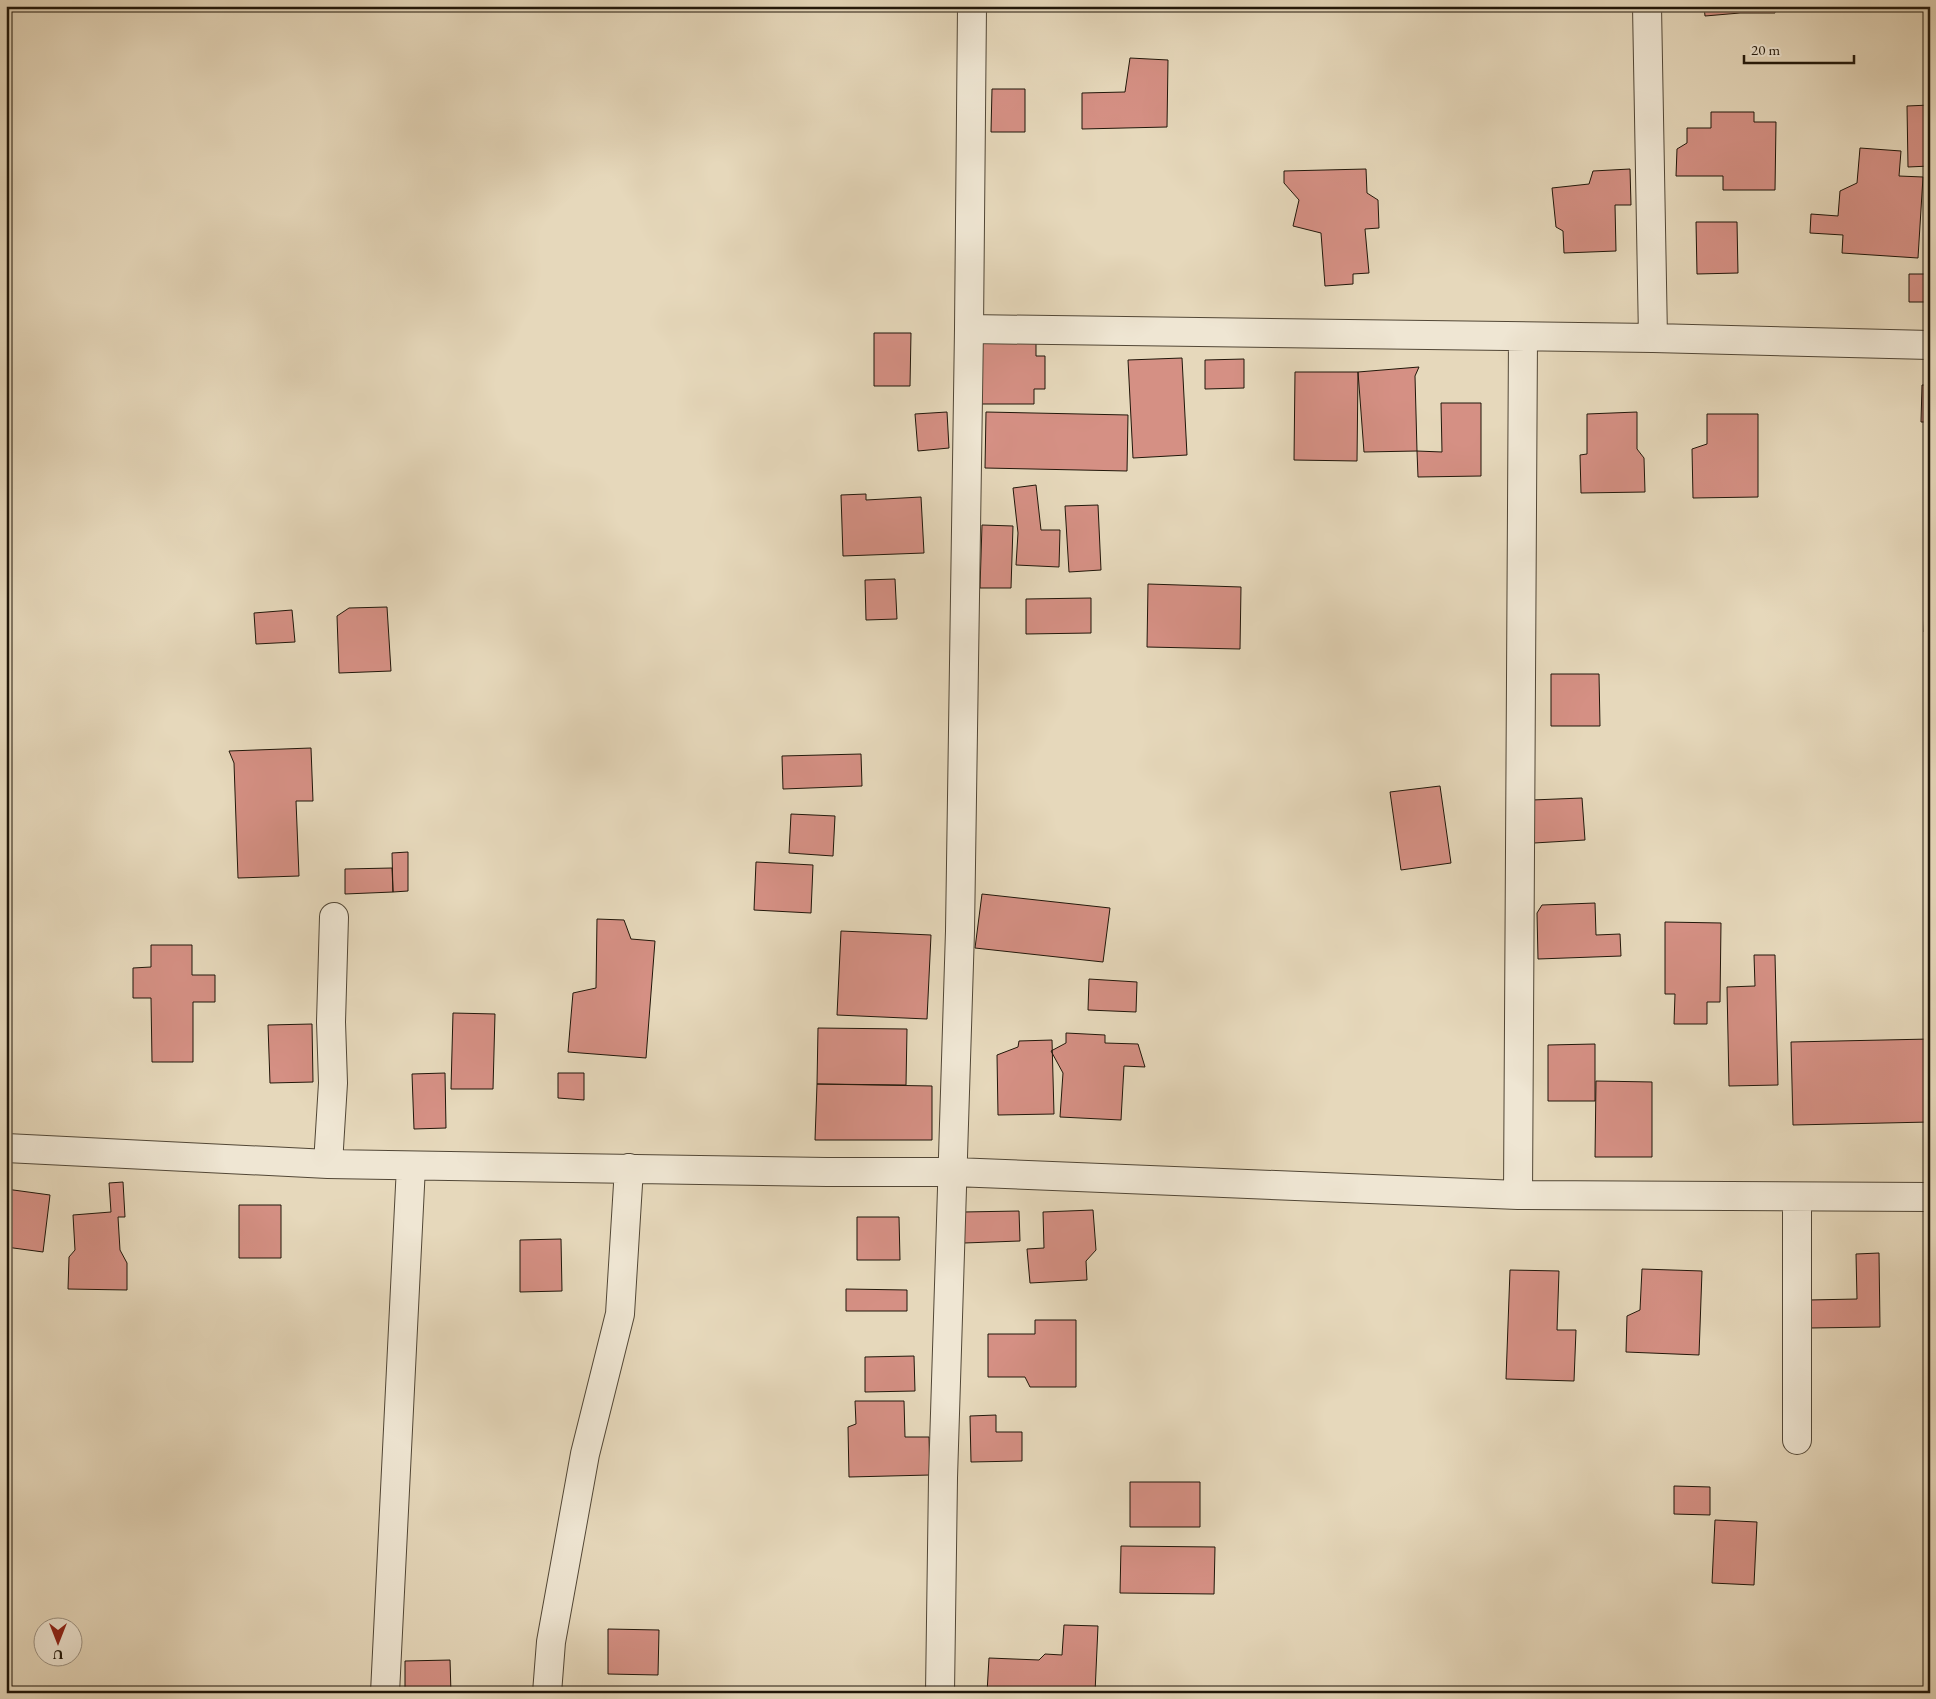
<svg xmlns="http://www.w3.org/2000/svg" width="1936" height="1699" viewBox="0 0 1936 1699" font-family="'EB Garamond',serif">
	<style>
		.building { fill: #d59084; stroke: #21170a }
		.lines { fill: none; stroke-linecap: round; stroke-linejoin: round }
		.minor-casing { stroke: #524736; stroke-width: 30 }
		.minor { stroke: #efe6d3; stroke-width: 28 }
	</style>
	<rect width="100%" height="100%" fill="#e6d8bb"/>
	<filter id="stains"><feTurbulence type="fractalNoise" baseFrequency=".004" numOctaves="4"/><feColorMatrix values="0 0 0 0 .2 0 0 0 0 .09 0 0 0 0 .02 0 0 0 .5 -.17"/></filter>
	<radialGradient id="worn" r=".72"><stop offset=".6" stop-color="#630" stop-opacity="0"/><stop offset="1" stop-color="#630" stop-opacity=".3"/></radialGradient>
	<path class="building" d="M 1704,6 L 1775,6 L 1775,13 L 1740,13 L 1705,16 Z
		M 1130,58 L 1168,60 L 1167,127 L 1082,129 L 1082,93 L 1125,92 Z
		M 992,89 L 1025,89 L 1025,132 L 991,132 Z
		M 1930,105 L 1930,166 L 1908,167 L 1907,106 Z
		M 1711,112 L 1754,112 L 1754,122 L 1776,122 L 1775,190 L 1723,190 L 1723,176 L 1676,176 L 1677,149 L 1687,143 L 1687,128 L 1711,128 Z
		M 1860,148 L 1901,151 L 1899,176 L 1923,177 L 1918,258 L 1842,253 L 1843,235 L 1810,233 L 1811,214 L 1838,216 L 1840,191 L 1857,183 Z
		M 1366,169 L 1367,193 L 1378,200 L 1379,228 L 1365,229 L 1369,273 L 1353,274 L 1353,284 L 1325,286 L 1321,233 L 1293,226 L 1299,200 L 1284,183 L 1284,171 Z
		M 1630,169 L 1631,205 L 1615,205 L 1616,251 L 1564,253 L 1563,231 L 1556,227 L 1552,188 L 1589,184 L 1593,171 Z
		M 1696,222 L 1737,222 L 1738,273 L 1697,274 Z
		M 1909,274 L 1930,274 L 1930,302 L 1909,302 Z
		M 874,333 L 911,333 L 910,386 L 874,386 Z
		M 981,341 L 1036,341 L 1036,356 L 1045,356 L 1045,389 L 1034,389 L 1034,404 L 981,404 Z
		M 1182,358 L 1187,455 L 1133,458 L 1128,360 Z
		M 1244,359 L 1244,388 L 1205,389 L 1205,360 Z
		M 1419,367 L 1415,376 L 1417,451 L 1364,452 L 1358,372 Z
		M 1295,372 L 1358,372 L 1357,461 L 1294,460 Z
		M 1922,385 L 1930,385 L 1930,422 L 1921,422 Z
		M 1441,403 L 1481,403 L 1481,476 L 1418,477 L 1417,451 L 1442,452 Z
		M 947,412 L 949,448 L 918,451 L 915,414 Z
		M 986,412 L 1128,415 L 1127,471 L 985,468 Z
		M 1637,412 L 1637,449 L 1644,458 L 1645,492 L 1581,493 L 1580,455 L 1587,454 L 1587,414 Z
		M 1707,414 L 1758,414 L 1758,497 L 1693,498 L 1692,449 L 1707,444 Z
		M 1036,485 L 1041,530 L 1060,530 L 1059,567 L 1016,565 L 1018,533 L 1013,488 Z
		M 866,494 L 866,500 L 921,497 L 924,553 L 843,556 L 841,495 Z
		M 1098,505 L 1101,570 L 1069,572 L 1065,506 Z
		M 982,525 L 1013,526 L 1011,588 L 980,588 Z
		M 895,579 L 897,619 L 866,620 L 865,580 Z
		M 1148,584 L 1241,587 L 1240,649 L 1147,647 Z
		M 1926,585 L 1930,585 L 1930,632 L 1924,632 Z
		M 1091,598 L 1091,633 L 1026,634 L 1026,599 Z
		M 387,607 L 391,671 L 339,673 L 337,616 L 349,608 Z
		M 292,610 L 295,642 L 256,644 L 254,613 Z
		M 1551,674 L 1599,674 L 1600,726 L 1551,726 Z
		M 311,748 L 313,801 L 296,801 L 299,876 L 238,878 L 234,763 L 229,751 Z
		M 861,754 L 862,786 L 783,789 L 782,756 Z
		M 1440,786 L 1451,863 L 1401,870 L 1390,792 Z
		M 1582,798 L 1585,840 L 1534,843 L 1532,800 Z
		M 791,814 L 835,816 L 833,856 L 789,853 Z
		M 408,852 L 408,891 L 393,892 L 392,853 Z
		M 756,862 L 813,865 L 811,913 L 754,910 Z
		M 392,868 L 393,892 L 345,894 L 345,869 Z
		M 982,894 L 1110,908 L 1103,962 L 975,948 Z
		M 1595,903 L 1596,935 L 1620,934 L 1621,956 L 1538,959 L 1537,913 L 1542,905 Z
		M 597,919 L 624,920 L 631,939 L 655,941 L 646,1058 L 568,1052 L 573,993 L 596,988 Z
		M 1665,922 L 1721,923 L 1720,1002 L 1707,1002 L 1707,1024 L 1674,1024 L 1675,994 L 1665,994 Z
		M 841,931 L 931,935 L 927,1019 L 837,1015 Z
		M 151,945 L 192,945 L 192,975 L 215,975 L 215,1002 L 193,1002 L 193,1062 L 152,1062 L 151,998 L 133,998 L 133,968 L 151,967 Z
		M 1754,955 L 1775,955 L 1778,1085 L 1729,1086 L 1727,987 L 1755,986 Z
		M 1089,979 L 1137,982 L 1136,1012 L 1088,1010 Z
		M 453,1013 L 495,1014 L 493,1089 L 451,1089 Z
		M 312,1024 L 313,1082 L 270,1083 L 268,1025 Z
		M 818,1028 L 907,1029 L 906,1085 L 817,1084 Z
		M 1066,1033 L 1105,1035 L 1105,1043 L 1138,1044 L 1145,1067 L 1124,1066 L 1121,1120 L 1060,1117 L 1063,1073 L 1051,1051 L 1066,1043 Z
		M 1930,1039 L 1930,1125 L 1930,1122 L 1793,1125 L 1791,1042 Z
		M 1052,1040 L 1054,1114 L 998,1115 L 997,1055 L 1018,1047 L 1019,1041 Z
		M 1595,1044 L 1595,1101 L 1548,1101 L 1548,1045 Z
		M 445,1073 L 446,1128 L 414,1129 L 412,1074 Z
		M 558,1073 L 584,1073 L 584,1100 L 558,1098 Z
		M 1596,1081 L 1652,1082 L 1652,1157 L 1595,1157 Z
		M 817,1084 L 932,1086 L 932,1140 L 815,1140 Z
		M 123,1182 L 125,1217 L 118,1217 L 120,1250 L 127,1263 L 127,1290 L 68,1289 L 69,1257 L 75,1250 L 73,1215 L 111,1212 L 109,1183 Z
		M 6,1189 L 50,1195 L 43,1252 L 6,1247 Z
		M 239,1205 L 281,1205 L 281,1258 L 239,1258 Z
		M 1093,1210 L 1096,1250 L 1086,1261 L 1087,1280 L 1030,1283 L 1027,1249 L 1044,1248 L 1043,1212 Z
		M 1019,1211 L 1020,1241 L 964,1243 L 963,1212 Z
		M 857,1217 L 899,1217 L 900,1260 L 857,1260 Z
		M 561,1239 L 562,1291 L 520,1292 L 520,1240 Z
		M 1879,1253 L 1880,1327 L 1810,1328 L 1809,1300 L 1857,1299 L 1856,1254 Z
		M 1642,1269 L 1702,1271 L 1699,1355 L 1626,1352 L 1627,1316 L 1640,1310 Z
		M 1510,1270 L 1559,1271 L 1557,1330 L 1576,1330 L 1574,1381 L 1506,1379 Z
		M 846,1289 L 907,1290 L 907,1311 L 846,1311 Z
		M 1035,1320 L 1076,1320 L 1076,1387 L 1030,1387 L 1025,1377 L 988,1377 L 988,1334 L 1035,1334 Z
		M 914,1356 L 915,1391 L 865,1392 L 865,1357 Z
		M 855,1401 L 904,1401 L 905,1437 L 929,1437 L 930,1475 L 849,1477 L 848,1427 L 856,1424 Z
		M 996,1415 L 996,1432 L 1022,1432 L 1022,1461 L 971,1462 L 970,1416 Z
		M 1130,1482 L 1200,1482 L 1200,1527 L 1130,1527 Z
		M 1674,1486 L 1710,1487 L 1710,1515 L 1674,1514 Z
		M 1715,1520 L 1757,1522 L 1754,1585 L 1712,1583 Z
		M 1121,1546 L 1215,1547 L 1214,1594 L 1120,1593 Z
		M 1064,1625 L 1098,1626 L 1095,1693 L 987,1693 L 989,1658 L 1039,1660 L 1045,1654 L 1062,1655 Z
		M 608,1629 L 659,1630 L 658,1675 L 608,1674 Z
		M 450,1660 L 451,1693 L 405,1693 L 405,1661 Z"/>
	<g class="lines">
		<g class="minor-casing">
			<path id="minor" d="M 1647,6 L 1653,338
				M 969,329 L 972,6
				M 6,1148 L 328,1164 L 827,1172 L 954,1172 L 1518,1195 L 1930,1197
				M 328,1164 L 333,1083 L 331,1022 L 334,917
				M 1518,1195 L 1523,337
				M 1797,1198 L 1797,1440
				M 385,1693 L 411,1166
				M 547,1693 L 551,1642 L 585,1454 L 620,1314 L 629,1168
				M 940,1693 L 943,1478 L 960,931 L 969,329 L 1653,338 L 1930,345"/>
		</g>
		<use href="#minor" class="minor"/>
	</g>
	<rect width="1936" height="1699" fill="none" stroke="#e6d8bb" stroke-width="25"/>
	<rect x="8" y="8" width="1921" height="1684" fill="none" stroke="#21170a" stroke-width="2.5"/>
	<rect x="12" y="12" width="1911" height="1674" fill="none" stroke="#21170a"/>
	<g transform="translate(58 1642) rotate(180)"><circle r="24" fill="#efe6d3" stroke="#9d9383"/>
	<path d="M0-4L9 19L0 12L-9 19Z" fill="#8f2418"/>
	<text y="-8" font-size="14" font-weight="bold" text-anchor="middle" fill="#21170a">U</text>
	</g>
	<path d="M1744 55v8h110v-8" fill="none" stroke="#21170a" stroke-width="2.5"/>
	<text x="1751" y="55" font-size="15" fill="#21170a" stroke="#efe6d3" stroke-width="4" paint-order="stroke">20 m</text>
	<rect width="100%" height="100%" filter="url(#stains)"/>
	<rect width="100%" height="100%" fill="url(#worn)"/>
</svg>
